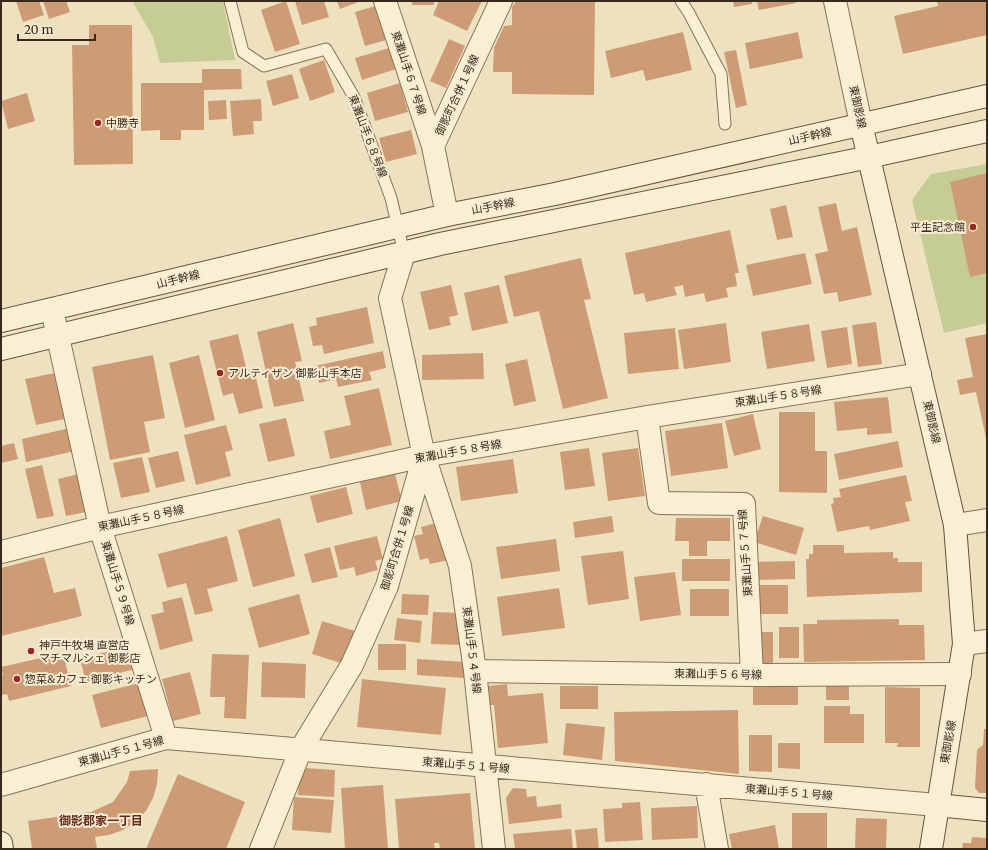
<svg xmlns="http://www.w3.org/2000/svg" width="988" height="850" viewBox="0 0 988 850" font-family="Merriweather,'Noto Sans JP',serif">
	<style>
		.green { fill: #c5cc94 }
		.building { fill: #cd9c75 }
		.lines { fill: none; stroke-linecap: round; stroke-linejoin: round }
		.lane-casing { stroke: #887258; stroke-width: 13 }
		.street-casing { stroke: #887258; stroke-width: 24 }
		.secondary-casing { stroke: #69533b; stroke-width: 24 }
		.lane { stroke: #f9efd3; stroke-width: 11 }
		.street { stroke: #f9efd3; stroke-width: 22 }
		.secondary { stroke: #f9efd3; stroke-width: 22 }
		.poi-dot { fill: #972827; stroke: #f6ebd0; stroke-width: 1.5 }
		.labels { text-anchor: middle; dominant-baseline: central; stroke-width: 4; stroke-linejoin: round; paint-order: stroke }
		.street-label { font-size: 11px; fill: #372a1c; stroke: #f6ebd0 }
		.poi-label { font-size: 11px; fill: #372a1c; stroke: #f6ebd0; text-anchor: start }
		.neighbourhood-label { font-size: 12px; font-weight: bold; fill: #642c1b; stroke: #f6ebd0 }
	</style>
	<rect width="100%" height="100%" fill="#eee1c0"/>
	<path class="green" d="M 132,1 L 223,1 L 235,60 L 160,63 L 153,37 Z
		M 987,164 L 987,323 L 944,333 L 912,200 L 931,174 Z"/>
	<path class="building" d="M 16,1 L 39,1 L 44,15 L 23,22 Z
		M 43,1 L 66,1 L 70,12 L 49,19 Z
		M 286,1 L 300,44 L 275,52 L 261,10 Z
		M 295,1 L 324,1 L 329,17 L 302,25 Z
		M 337,1 L 361,1 L 340,9 Z
		M 412,1 L 434,1 L 434,5 L 412,5 Z
		M 439,1 L 482,1 L 467,31 L 433,15 Z
		M 516,1 L 595,1 L 594,95 L 512,94 L 512,72 L 493,72 L 494,48 L 504,26 L 512,25 L 512,7 Z
		M 733,1 L 752,1 L 752,4 L 734,7 Z
		M 757,1 L 795,1 L 796,3 L 759,10 Z
		M 937,1 L 987,1 L 987,35 L 903,54 L 894,16 L 938,6 Z
		M 379,5 L 390,39 L 365,46 L 355,12 Z
		M 89,25 L 132,25 L 133,164 L 74,165 L 72,45 L 89,45 Z
		M 683,32 L 692,70 L 646,81 L 643,70 L 611,78 L 605,51 Z
		M 798,32 L 803,58 L 750,69 L 745,43 Z
		M 449,39 L 465,46 L 446,88 L 430,81 Z
		M 389,48 L 396,69 L 362,80 L 355,58 Z
		M 736,50 L 747,105 L 736,108 L 724,52 Z
		M 324,60 L 335,92 L 310,101 L 299,69 Z
		M 202,69 L 241,69 L 242,89 L 204,90 L 204,130 L 181,130 L 181,140 L 160,140 L 160,130 L 141,131 L 141,83 L 202,83 Z
		M 292,74 L 299,98 L 273,106 L 266,81 Z
		M 400,83 L 408,112 L 375,121 L 367,93 Z
		M 27,93 L 35,121 L 8,129 L 1,101 Z
		M 261,99 L 262,121 L 253,121 L 254,134 L 233,136 L 230,101 Z
		M 226,100 L 227,119 L 209,120 L 208,101 Z
		M 411,130 L 417,154 L 386,162 L 379,138 Z
		M 987,173 L 987,273 L 970,277 L 950,182 Z
		M 836,203 L 842,231 L 857,227 L 872,295 L 839,302 L 837,292 L 824,294 L 815,254 L 828,251 L 818,207 Z
		M 786,205 L 793,237 L 777,240 L 770,209 Z
		M 730,230 L 739,273 L 735,273 L 737,286 L 726,288 L 728,297 L 706,302 L 704,293 L 685,297 L 683,285 L 674,287 L 677,295 L 646,302 L 644,293 L 634,295 L 625,253 Z
		M 805,253 L 812,284 L 753,296 L 746,265 Z
		M 581,258 L 591,299 L 584,300 L 608,398 L 563,409 L 539,311 L 514,317 L 504,276 Z
		M 451,285 L 458,315 L 449,317 L 451,325 L 429,330 L 420,292 Z
		M 499,285 L 508,323 L 472,331 L 464,293 Z
		M 367,307 L 374,343 L 324,354 L 322,345 L 313,346 L 309,327 L 317,325 L 316,318 Z
		M 876,322 L 882,364 L 858,367 L 852,325 Z
		M 293,323 L 302,361 L 295,362 L 304,401 L 274,407 L 257,332 Z
		M 726,323 L 731,362 L 684,369 L 678,330 Z
		M 809,324 L 815,361 L 767,369 L 761,332 Z
		M 847,327 L 852,364 L 827,368 L 821,331 Z
		M 675,328 L 679,369 L 628,374 L 624,333 Z
		M 238,334 L 247,371 L 254,369 L 263,408 L 239,414 L 233,393 L 223,396 L 209,341 Z
		M 987,334 L 987,438 L 986,438 L 976,392 L 960,395 L 957,380 L 973,377 L 965,338 Z
		M 383,351 L 386,368 L 369,372 L 372,380 L 338,387 L 336,379 L 319,383 L 315,366 Z
		M 483,353 L 484,379 L 422,380 L 422,355 Z
		M 153,355 L 165,418 L 144,422 L 150,452 L 110,460 L 92,367 Z
		M 199,355 L 215,420 L 185,428 L 169,363 Z
		M 527,359 L 536,401 L 514,406 L 505,364 Z
		M 55,373 L 65,419 L 36,425 L 25,379 Z
		M 379,388 L 392,445 L 330,459 L 324,431 L 351,425 L 344,396 Z
		M 888,397 L 892,433 L 867,435 L 867,428 L 837,431 L 834,402 Z
		M 779,412 L 815,412 L 815,451 L 827,451 L 827,493 L 779,492 Z
		M 753,414 L 761,449 L 734,456 L 725,421 Z
		M 286,418 L 295,456 L 268,462 L 259,424 Z
		M 722,423 L 728,468 L 671,476 L 665,431 Z
		M 226,425 L 233,450 L 225,452 L 231,476 L 196,485 L 184,435 Z
		M 70,428 L 75,451 L 26,462 L 22,439 Z
		M 898,441 L 903,467 L 839,480 L 834,454 Z
		M 14,443 L 18,459 L 1,463 L 1,446 Z
		M 589,448 L 595,486 L 565,490 L 560,452 Z
		M 638,448 L 645,496 L 608,501 L 602,453 Z
		M 178,451 L 185,481 L 156,488 L 148,458 Z
		M 142,457 L 150,492 L 121,498 L 113,463 Z
		M 513,459 L 518,493 L 461,501 L 456,467 Z
		M 42,465 L 54,516 L 37,519 L 25,469 Z
		M 83,473 L 91,511 L 66,516 L 58,479 Z
		M 395,474 L 402,501 L 366,510 L 360,482 Z
		M 906,475 L 912,501 L 905,502 L 910,521 L 870,530 L 869,526 L 837,532 L 831,504 L 834,503 L 833,498 L 841,497 L 839,489 Z
		M 346,487 L 353,514 L 317,523 L 310,496 Z
		M 612,516 L 614,532 L 575,538 L 573,522 Z
		M 763,516 L 804,528 L 796,555 L 754,542 Z
		M 280,518 L 295,576 L 253,587 L 238,530 Z
		M 676,518 L 730,518 L 730,541 L 707,541 L 707,556 L 689,556 L 689,541 L 675,541 Z
		M 440,522 L 449,560 L 430,564 L 428,558 L 420,560 L 414,536 L 423,534 L 421,527 Z
		M 227,536 L 238,581 L 207,589 L 213,611 L 195,615 L 186,583 L 167,588 L 158,554 Z
		M 377,536 L 383,559 L 375,561 L 378,570 L 356,576 L 354,567 L 340,570 L 334,546 Z
		M 556,539 L 560,571 L 501,579 L 496,547 Z
		M 813,545 L 844,545 L 844,553 L 893,552 L 893,558 L 898,558 L 898,562 L 922,562 L 922,592 L 807,597 L 806,559 L 809,559 L 809,554 L 813,554 Z
		M 330,547 L 338,577 L 312,583 L 304,554 Z
		M 623,551 L 629,599 L 588,605 L 581,556 Z
		M 44,557 L 54,593 L 75,588 L 82,616 L 1,636 L 1,568 Z
		M 682,559 L 730,559 L 730,581 L 682,581 Z
		M 795,561 L 795,579 L 757,580 L 756,562 Z
		M 675,572 L 681,615 L 640,621 L 634,577 Z
		M 760,585 L 788,585 L 788,614 L 760,614 Z
		M 559,588 L 565,628 L 502,636 L 497,597 Z
		M 690,589 L 729,589 L 729,616 L 690,616 Z
		M 299,594 L 310,634 L 259,648 L 248,608 Z
		M 402,594 L 429,595 L 428,615 L 401,614 Z
		M 182,597 L 193,641 L 160,650 L 151,615 L 164,612 L 162,602 Z
		M 433,612 L 463,613 L 461,645 L 431,644 Z
		M 397,618 L 422,621 L 420,643 L 394,640 Z
		M 899,619 L 899,625 L 924,625 L 925,660 L 804,662 L 803,624 L 817,624 L 817,620 Z
		M 322,621 L 355,631 L 344,664 L 312,654 Z
		M 779,627 L 799,627 L 799,658 L 779,658 Z
		M 759,632 L 773,632 L 773,665 L 760,665 Z
		M 378,644 L 406,644 L 406,670 L 378,670 Z
		M 129,646 L 135,669 L 86,682 L 80,659 Z
		M 63,653 L 71,686 L 9,701 L 7,694 L 1,695 L 1,676 L 3,675 L 1,667 Z
		M 212,654 L 249,655 L 246,719 L 224,718 L 225,697 L 210,697 Z
		M 417,659 L 466,662 L 465,678 L 417,675 Z
		M 262,662 L 306,664 L 305,698 L 261,697 Z
		M 190,672 L 201,714 L 173,721 L 162,679 Z
		M 362,679 L 446,688 L 441,735 L 357,727 Z
		M 143,682 L 152,715 L 101,728 L 92,695 Z
		M 753,683 L 798,683 L 798,705 L 753,705 Z
		M 507,684 L 508,696 L 543,693 L 548,743 L 498,748 L 494,705 L 490,705 L 488,686 Z
		M 826,685 L 849,685 L 849,700 L 826,700 Z
		M 560,686 L 598,686 L 598,709 L 560,709 Z
		M 885,687 L 920,688 L 920,747 L 897,747 L 898,743 L 885,743 Z
		M 824,706 L 850,706 L 850,714 L 864,714 L 864,743 L 824,743 Z
		M 738,710 L 739,774 L 615,761 L 614,712 Z
		M 566,723 L 605,727 L 602,760 L 563,755 Z
		M 984,729 L 987,729 L 987,793 L 979,793 L 975,788 L 977,750 L 983,745 Z
		M 749,735 L 772,735 L 772,772 L 749,771 Z
		M 778,743 L 800,743 L 800,769 L 778,768 Z
		M 305,768 L 335,770 L 334,797 L 298,795 L 299,773 Z
		M 158,769 L 157,784 L 153,798 L 146,811 L 135,822 L 123,830 L 109,835 L 95,837 L 97,849 L 32,849 L 28,821 L 91,812 L 113,802 L 127,782 L 130,771 Z
		M 178,774 L 245,802 L 226,849 L 146,849 Z
		M 383,785 L 388,849 L 345,849 L 341,788 Z
		M 513,788 L 526,789 L 527,797 L 536,796 L 537,807 L 561,804 L 562,818 L 509,824 L 506,798 Z
		M 470,793 L 475,849 L 440,849 L 439,843 L 434,843 L 435,849 L 399,849 L 395,799 Z
		M 294,797 L 334,800 L 331,833 L 292,830 Z
		M 640,802 L 643,840 L 605,842 L 603,809 L 622,808 L 622,803 Z
		M 697,806 L 698,838 L 652,840 L 651,808 Z
		M 792,813 L 827,813 L 827,849 L 792,849 Z
		M 856,818 L 887,819 L 886,849 L 855,849 Z
		M 775,825 L 779,849 L 732,849 L 729,834 Z
		M 597,828 L 599,849 L 577,849 L 575,830 Z
		M 571,829 L 573,849 L 515,849 L 513,834 Z
		M 972,837 L 987,838 L 987,849 L 962,849 L 963,843 L 971,843 Z"/>
	<g class="lines">
		<g class="lane-casing">
			<path id="lane" d="M 230,1 L 243,52 L 264,66 L 326,49 L 354,97 L 391,198 L 404,253
				M 681,1 L 689,13 L 721,74 L 725,124"/>
		</g>
		<g class="street-casing">
			<path id="street" d="M 385,1 L 433,146
				M 835,1 L 861,124
				M 447,215 L 433,146 L 501,1
				M 52,310 L 100,527 L 166,738
				M 647,417 L 659,503 L 744,504 L 752,675
				M 424,456 L 460,566 L 475,671 L 494,849
				M 955,525 L 987,520
				M 1,552 L 100,527 L 424,456 L 647,417 L 920,374
				M 964,644 L 987,641
				M 475,671 L 752,675 L 960,674
				M 706,784 L 717,849
				M 1,785 L 166,738 L 937,805
				M 261,849 L 301,749 L 352,665 L 387,586 L 424,456 L 390,298 L 404,253"/>
		</g>
		<g class="secondary-casing">
			<path id="secondary" d="M 861,124 L 955,525 L 964,644 L 931,849
				M 1,321 L 447,215 L 555,194 L 987,96
				M 1,349 L 440,244 L 855,160 L 987,131
				M 937,805 L 987,810
				M 1,843 L 2,849"/>
		</g>
		<use href="#lane" class="lane"/>
		<use href="#street" class="street"/>
		<use href="#secondary" class="secondary"/>
	</g>
	<g class="poi-dot">
		<circle cx="98" cy="123" r="4"/>
		<circle cx="973" cy="227" r="4"/>
		<circle cx="220" cy="373" r="4"/>
		<circle cx="31" cy="651" r="4"/>
		<circle cx="17" cy="679" r="4"/>
	</g>
	<g class="labels">
		<g class="street-label">
			<text transform="translate(409 73) rotate(72)">東灘山手６７号線</text>
			<text transform="translate(457 95) rotate(-65)">御影町合併１号線</text>
			<text transform="translate(858 107) rotate(78)">東御影線</text>
			<text transform="translate(368 136) rotate(69)">東灘山手６８号線</text>
			<text transform="translate(810 136) rotate(-13)">山手幹線</text>
			<text transform="translate(493 206) rotate(-11)">山手幹線</text>
			<text transform="translate(178 279) rotate(-14)">山手幹線</text>
			<text transform="translate(778 396) rotate(-9)">東灘山手５８号線</text>
			<text transform="translate(932 422) rotate(77)">東御影線</text>
			<text transform="translate(458 451) rotate(-10)">東灘山手５８号線</text>
			<text transform="translate(141 518) rotate(-12)">東灘山手５８号線</text>
			<text transform="translate(397 548) rotate(-73)">御影町合併１号線</text>
			<text transform="translate(745 553) rotate(-94)">東灘山手５７号線</text>
			<text transform="translate(118 583) rotate(73)">東灘山手５９号線</text>
			<text transform="translate(472 650) rotate(83)">東灘山手５４号線</text>
			<text transform="translate(718 674) rotate(1)">東灘山手５６号線</text>
			<text transform="translate(948 742) rotate(-80)">東御影線</text>
			<text transform="translate(121 751) rotate(-15)">東灘山手５１号線</text>
			<text transform="translate(466 765) rotate(5)">東灘山手５１号線</text>
			<text transform="translate(789 792) rotate(5)">東灘山手５１号線</text>
		</g>
		<g class="poi-label">
			<text x="106" y="123">中勝寺</text>
			<text x="965" y="227" text-anchor="end">平生記念館</text>
			<text x="228" y="373">アルティザン 御影山手本店</text>
			<text x="39" y="645">神戸牛牧場 直営店<tspan x="39" dy="13">マチマルシェ 御影店</tspan></text>
			<text x="25" y="679">惣菜&amp;カフェ 御影キッチン</text>
		</g>
		<g class="neighbourhood-label">
			<text x="101" y="820">御影郡家一丁目</text>
		</g>
	</g>
	<rect width="988" height="850" fill="none" stroke="#372a1c" stroke-width="4"/>
	<path d="M18 34v6h77v-6" fill="none" stroke="#372a1c" stroke-width="2"/>
	<text x="24" y="34" font-size="12" fill="#372a1c" stroke="#f6ebd0" stroke-width="3" paint-order="stroke">20 m</text>
</svg>
